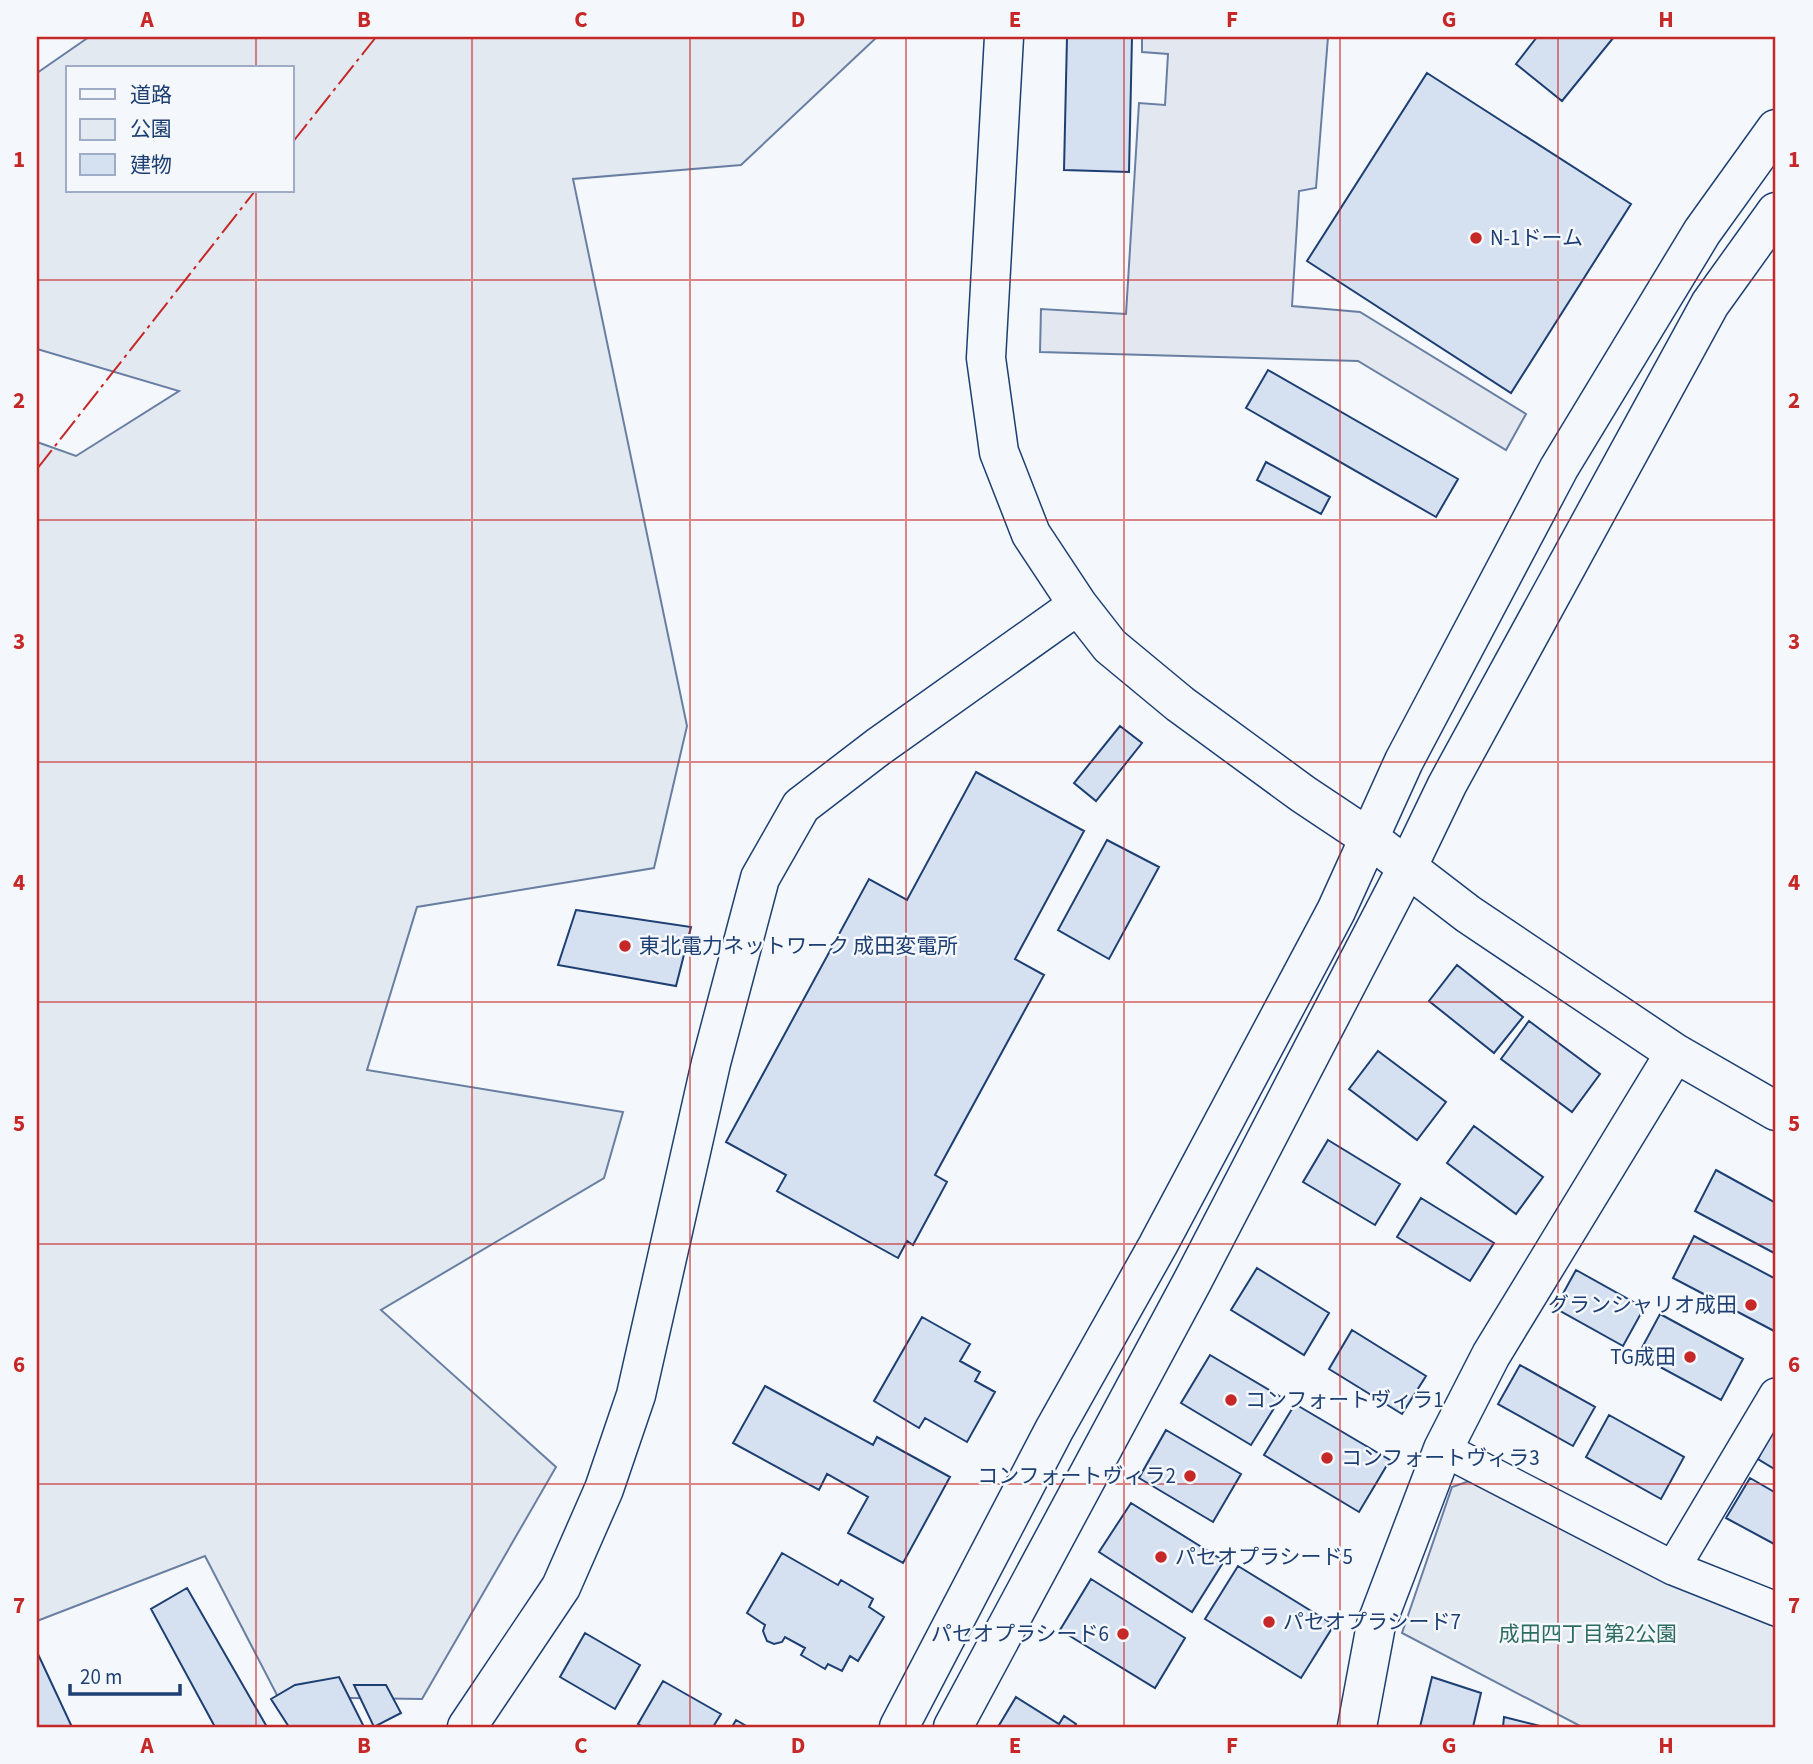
<svg xmlns="http://www.w3.org/2000/svg" width="1813" height="1764" viewBox="0 0 1813 1764" font-family="'Source Sans 3','Noto Sans JP',sans-serif">
	<style>
		.green { fill: #e3e9f0; stroke: #687fa3; stroke-width: 2; fill-rule: evenodd }
		.parking { fill: #e3e8f0; stroke: #687fa3; stroke-width: 2 }
		.building { fill: #d5e0f0; stroke: #1d3f73; stroke-width: 2 }
		.lines { fill: none; stroke-linecap: round; stroke-linejoin: round }
		.street-casing { stroke: #1d3f73; stroke-width: 36 }
		.secondary-casing { stroke: #1d3f73; stroke-width: 41 }
		.street { stroke: #f4f7fb; stroke-width: 33 }
		.secondary { stroke: #f4f7fb; stroke-width: 38 }
		.power { stroke: #c62828; stroke-width: 2; stroke-dasharray: 24 5 3.5 5; stroke-linecap: butt }
		.grid { fill: none; stroke: #c62828; stroke-width: 2; stroke-opacity: 0.55 }
		.poi-dot { fill: #c62828; stroke: #f4f7fb; stroke-width: 2.5 }
		.labels { text-anchor: middle; dominant-baseline: central; stroke-width: 5; stroke-linejoin: round; paint-order: stroke }
		.poi-label { font-size: 21px; fill: #1d3f73; stroke: #f4f7fb; text-anchor: start }
		.park-label { font-size: 21px; fill: #2c6c60; stroke: #f4f7fb }
		.neatline { fill: none; stroke: #c62828; stroke-width: 2.5 }
		.grid-label { font-size: 23px; text-anchor: middle; font-weight: bold; fill: #c62828 }
	</style>
	<rect width="100%" height="100%" fill="#f4f7fb"/>
	<path class="green" d="M 89,37 L 877,37 L 741,165 L 573,179 L 687,726 L 654,868 L 417,907 L 367,1070 L 623,1112 L 604,1178 L 381,1310 L 556,1467 L 422,1699 L 278,1697 L 205,1556 L 37,1621 L 37,442 L 76,456 L 179,391 L 37,349 L 37,73 ZM 68,68 L 292,68 L 292,191 L 68,191 Z
		M 1472,1480 L 1669,1580 L 1776,1627 L 1776,1727 L 1582,1727 L 1402,1633 L 1452,1487 Z"/>
	<path class="parking" d="M 1142,37 L 1328,37 L 1316,188 L 1299,191 L 1292,306 L 1360,312 L 1526,414 L 1506,450 L 1358,361 L 1040,352 L 1041,309 L 1126,314 L 1139,103 L 1165,105 L 1168,54 L 1142,52 Z"/>
	<path class="building" d="M 1067,37 L 1132,37 L 1129,172 L 1064,170 Z
		M 1537,37 L 1614,37 L 1562,101 L 1516,64 Z
		M 1427,73 L 1631,204 L 1511,393 L 1307,261 Z
		M 1268,370 L 1458,479 L 1436,517 L 1246,408 Z
		M 1266,462 L 1330,497 L 1321,514 L 1257,480 Z
		M 1120,726 L 1142,743 L 1096,801 L 1074,783 Z
		M 976,772 L 1084,831 L 1015,959 L 1044,975 L 935,1175 L 947,1182 L 913,1245 L 907,1241 L 898,1258 L 777,1191 L 786,1175 L 726,1142 L 869,879 L 907,900 Z
		M 1107,840 L 1159,867 L 1109,959 L 1058,930 Z
		M 576,910 L 691,927 L 676,986 L 558,965 Z
		M 1457,965 L 1523,1017 L 1494,1053 L 1429,1001 Z
		M 1529,1021 L 1600,1074 L 1572,1112 L 1501,1059 Z
		M 1378,1051 L 1446,1102 L 1417,1140 L 1349,1089 Z
		M 1474,1126 L 1543,1177 L 1516,1214 L 1447,1163 Z
		M 1328,1140 L 1400,1184 L 1375,1225 L 1303,1182 Z
		M 1716,1170 L 1776,1203 L 1776,1254 L 1695,1211 Z
		M 1421,1198 L 1494,1243 L 1470,1281 L 1397,1237 Z
		M 1694,1236 L 1776,1279 L 1776,1332 L 1673,1278 Z
		M 1257,1268 L 1329,1313 L 1304,1355 L 1231,1310 Z
		M 1576,1270 L 1644,1308 L 1623,1346 L 1555,1308 Z
		M 1660,1314 L 1743,1359 L 1721,1400 L 1638,1355 Z
		M 922,1317 L 970,1344 L 960,1361 L 980,1372 L 975,1381 L 995,1392 L 967,1442 L 925,1418 L 919,1428 L 874,1401 Z
		M 1352,1330 L 1426,1376 L 1402,1414 L 1329,1369 Z
		M 1210,1355 L 1281,1397 L 1251,1445 L 1181,1403 Z
		M 1520,1365 L 1595,1407 L 1573,1446 L 1498,1404 Z
		M 765,1386 L 873,1445 L 877,1437 L 950,1477 L 903,1563 L 848,1533 L 868,1497 L 827,1474 L 819,1490 L 733,1443 Z
		M 1295,1404 L 1390,1460 L 1359,1512 L 1264,1455 Z
		M 1609,1415 L 1684,1457 L 1661,1499 L 1586,1457 Z
		M 1776,1421 L 1776,1470 L 1758,1459 Z
		M 1166,1430 L 1241,1474 L 1213,1522 L 1139,1478 Z
		M 1750,1478 L 1776,1493 L 1776,1545 L 1726,1518 Z
		M 1131,1503 L 1224,1561 L 1192,1612 L 1099,1552 Z
		M 782,1553 L 838,1585 L 841,1580 L 873,1599 L 869,1607 L 884,1617 L 858,1661 L 850,1656 L 842,1671 L 828,1664 L 825,1669 L 801,1655 L 805,1648 L 785,1637 L 782,1642 L 774,1644 L 767,1641 L 763,1631 L 765,1625 L 747,1613 Z
		M 1238,1566 L 1334,1625 L 1301,1678 L 1205,1619 Z
		M 1091,1579 L 1185,1638 L 1155,1688 L 1060,1630 Z
		M 187,1588 L 267,1727 L 215,1727 L 151,1609 Z
		M 585,1633 L 640,1665 L 615,1709 L 560,1677 Z
		M 37,1652 L 72,1727 L 37,1727 Z
		M 339,1677 L 364,1727 L 289,1727 L 271,1699 L 295,1685 Z
		M 1432,1677 L 1481,1693 L 1473,1727 L 1420,1727 Z
		M 663,1681 L 721,1714 L 713,1727 L 643,1727 L 638,1724 Z
		M 354,1685 L 386,1685 L 401,1713 L 374,1727 Z
		M 1016,1697 L 1059,1724 L 1064,1716 L 1076,1724 L 1074,1727 L 998,1727 Z
		M 1504,1717 L 1544,1727 L 1503,1727 Z
		M 736,1720 L 748,1727 L 732,1727 Z"/>
	<g class="lines">
		<g class="street-casing">
			<path id="street" d="M 1443,1449 L 1673,1568 L 1776,1609
				M 1673,1568 L 1776,1395"/>
		</g>
		<g class="secondary-casing">
			<path id="secondary" d="M 1004,37 L 986,358 L 999,452 L 1031,534 L 1078,605 L 1110,646 L 1180,704 L 1303,794 L 1369,838 L 1468,914 L 1675,1053 L 1776,1111
				M 467,1727 L 561,1587 L 604,1489 L 636,1395 L 711,1063 L 760,878 L 801,806 L 878,747 L 1078,605
				M 899,1727 L 1054,1430 L 1158,1245 L 1336,911 L 1404,761 L 1559,468 L 1702,232 L 1776,129
				M 953,1727 L 1192,1282 L 1408,866 L 1447,785 L 1710,304 L 1776,212
				M 1357,1727 L 1376,1625 L 1443,1449 L 1491,1355 L 1675,1053"/>
		</g>
		<use href="#street" class="street"/>
		<use href="#secondary" class="secondary"/>
		<path class="power" d="M 292,143 L 376,37
			M 37,469 L 255,191"/>
	</g>
	<path class="grid" d="M 256,37 L 256,68M 472,37 L 472,1727M 690,37 L 690,1727M 906,37 L 906,1727M 1124,37 L 1124,1727M 1340,37 L 1340,1727M 1558,37 L 1558,1727M 256,191 L 256,1727M 37,280 L 1776,280M 37,520 L 1776,520M 37,762 L 1776,762M 37,1002 L 1776,1002M 37,1244 L 1776,1244M 37,1484 L 1776,1484"/>
	<g class="poi-dot">
		<circle cx="1476" cy="238" r="7"/>
		<circle cx="625" cy="946" r="7"/>
		<circle cx="1751" cy="1305" r="7"/>
		<circle cx="1690" cy="1357" r="7"/>
		<circle cx="1231" cy="1400" r="7"/>
		<circle cx="1327" cy="1458" r="7"/>
		<circle cx="1190" cy="1476" r="7"/>
		<circle cx="1161" cy="1557" r="7"/>
		<circle cx="1269" cy="1622" r="7"/>
		<circle cx="1123" cy="1634" r="7"/>
	</g>
	<g class="labels">
		<g class="poi-label">
			<text x="1490" y="238">N-1ドーム</text>
			<text x="639" y="946">東北電力ネットワーク 成田変電所</text>
			<text x="1737" y="1305" text-anchor="end">グランシャリオ成田</text>
			<text x="1676" y="1357" text-anchor="end">TG成田</text>
			<text x="1245" y="1400">コンフォートヴィラ1</text>
			<text x="1341" y="1458">コンフォートヴィラ3</text>
			<text x="1176" y="1476" text-anchor="end">コンフォートヴィラ2</text>
			<text x="1175" y="1557">パセオプラシード5</text>
			<text x="1283" y="1622">パセオプラシード7</text>
			<text x="1109" y="1634" text-anchor="end">パセオプラシード6</text>
		</g>
		<g class="park-label">
			<text x="1588" y="1634">成田四丁目第2公園</text>
		</g>
	</g>
	<rect width="1813" height="1764" fill="none" stroke="#f4f7fb" stroke-width="77"/>
	<rect x="66" y="66" width="228" height="126" fill="#f4f7fb" stroke="#9eadc5" stroke-width="2"/>
	<rect x="80" y="89" width="35" height="10" fill="#f4f7fb" stroke="#9eadc5" stroke-width="2"/>
	<text x="130" y="102" font-size="21" fill="#1d3f73">道路</text>
	<rect x="80" y="119" width="35" height="21" fill="#e3e9f0" stroke="#9eadc5" stroke-width="2"/>
	<text x="130" y="136" font-size="21" fill="#1d3f73">公園</text>
	<rect x="80" y="154" width="35" height="21" fill="#d5e0f0" stroke="#9eadc5" stroke-width="2"/>
	<text x="130" y="172" font-size="21" fill="#1d3f73">建物</text>
	<path d="M70 1684v10h110v-10" fill="none" stroke="#1d3f73" stroke-width="3.5"/>
	<text x="80" y="1684" font-size="21" fill="#1d3f73" stroke="#f4f7fb" stroke-width="5" paint-order="stroke">20 m</text>
	<rect x="38" y="38" width="1736" height="1688" class="neatline"/>
	<g class="grid-label">
		<text x="147" y="27">A</text>
		<text x="364" y="27">B</text>
		<text x="581" y="27">C</text>
		<text x="798" y="27">D</text>
		<text x="1015" y="27">E</text>
		<text x="1232" y="27">F</text>
		<text x="1449" y="27">G</text>
		<text x="1666" y="27">H</text>
		<text x="19" y="167">1</text>
		<text x="1794" y="167">1</text>
		<text x="19" y="408">2</text>
		<text x="1794" y="408">2</text>
		<text x="19" y="649">3</text>
		<text x="1794" y="649">3</text>
		<text x="19" y="890">4</text>
		<text x="1794" y="890">4</text>
		<text x="19" y="1131">5</text>
		<text x="1794" y="1131">5</text>
		<text x="19" y="1372">6</text>
		<text x="1794" y="1372">6</text>
		<text x="19" y="1613">7</text>
		<text x="1794" y="1613">7</text>
		<text x="147" y="1753">A</text>
		<text x="364" y="1753">B</text>
		<text x="581" y="1753">C</text>
		<text x="798" y="1753">D</text>
		<text x="1015" y="1753">E</text>
		<text x="1232" y="1753">F</text>
		<text x="1449" y="1753">G</text>
		<text x="1666" y="1753">H</text>
	</g>
</svg>
